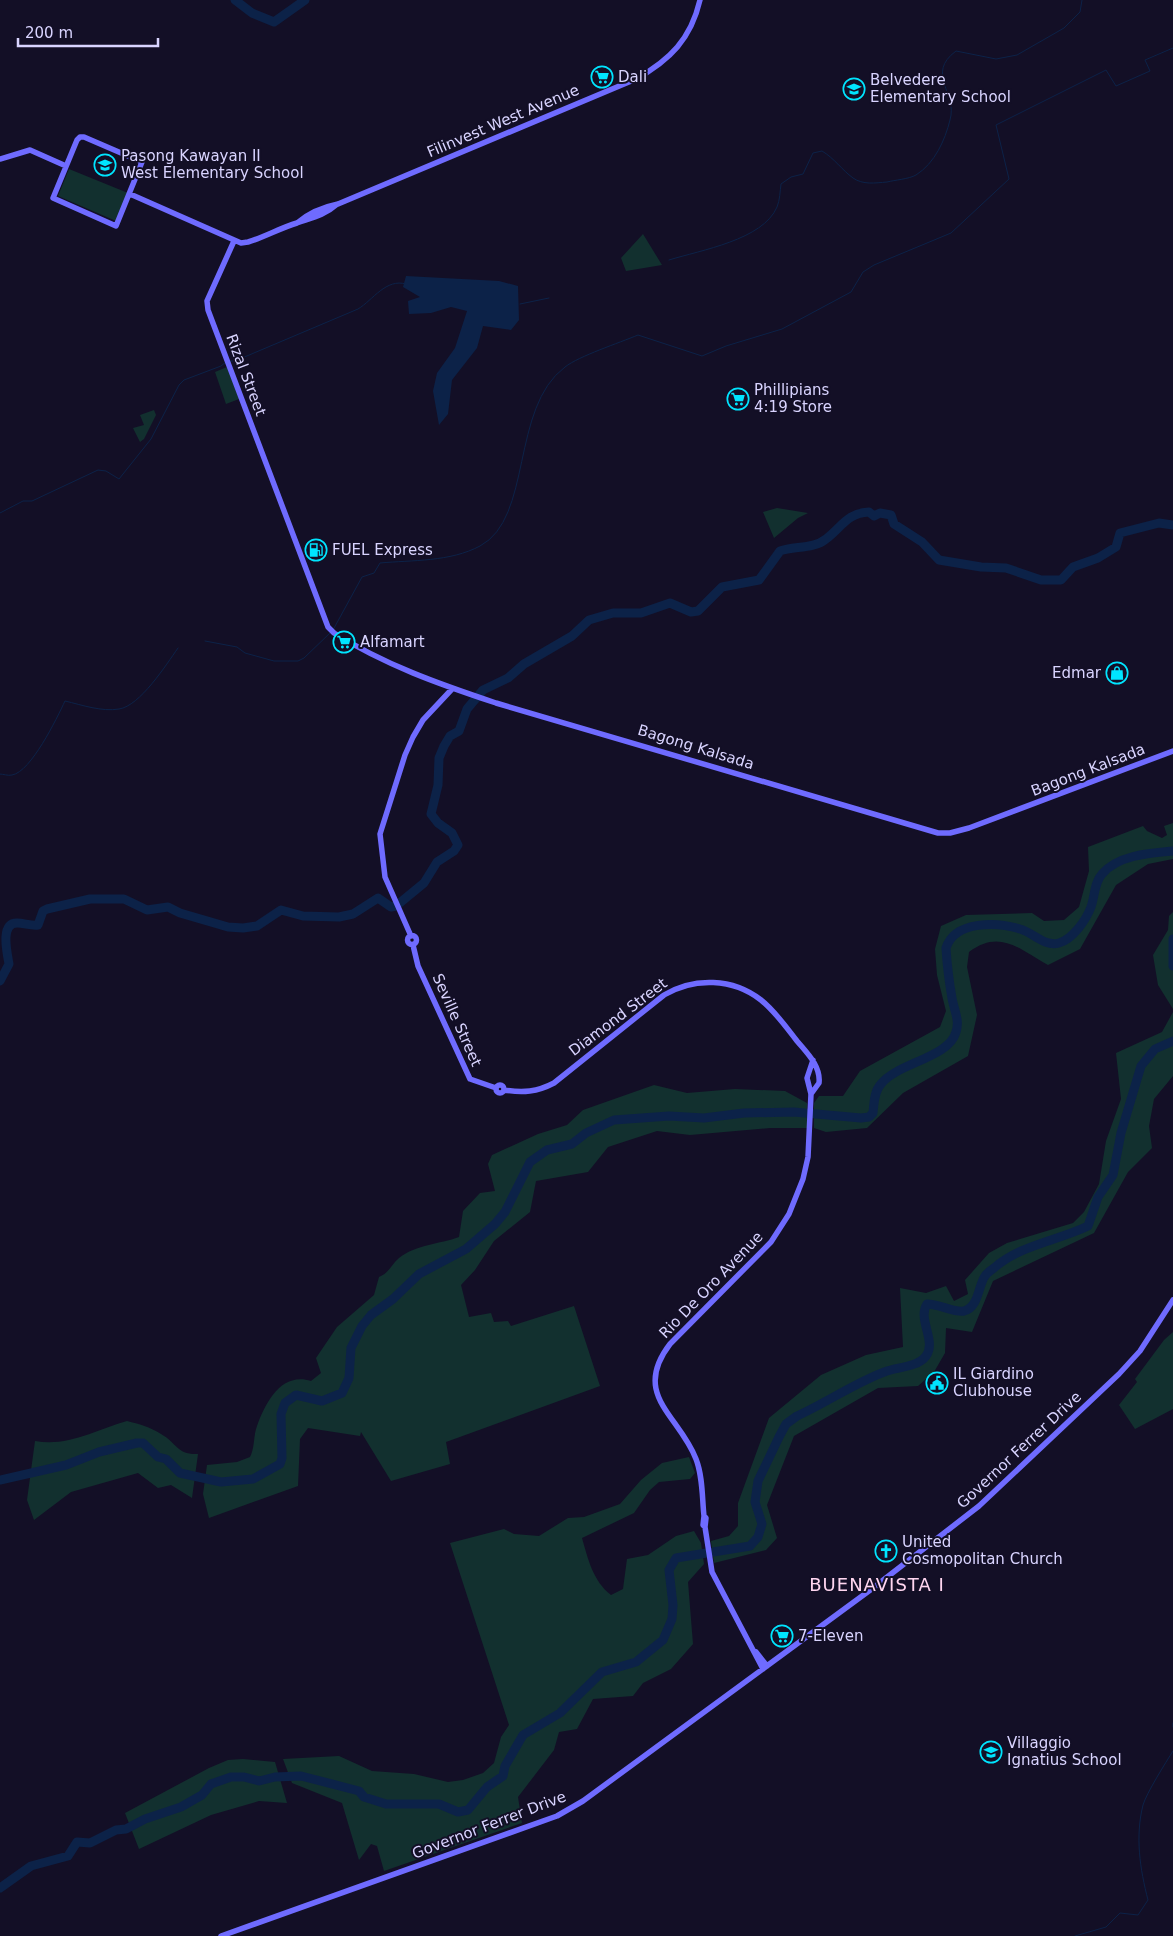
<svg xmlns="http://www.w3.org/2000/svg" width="1173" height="1936" viewBox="0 0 1173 1936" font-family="'DejaVu Sans',sans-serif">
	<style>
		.green { fill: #12302f }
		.water { fill: #0c2248 }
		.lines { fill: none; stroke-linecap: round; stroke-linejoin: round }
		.stream { stroke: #0c2248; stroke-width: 1 }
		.river { stroke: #0c2248; stroke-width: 9 }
		.secondary { stroke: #6f6bff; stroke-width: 5.5 }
		.labels { text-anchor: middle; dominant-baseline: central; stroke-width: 4; stroke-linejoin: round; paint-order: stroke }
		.poi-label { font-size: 15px; fill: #d9d4ff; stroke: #130f26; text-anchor: start }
		.street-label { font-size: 15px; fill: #d9d4ff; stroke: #130f26 }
		.quarter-label { font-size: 18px; letter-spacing: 1px; fill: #ffd6f0; stroke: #130f26 }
	</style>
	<rect width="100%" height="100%" fill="#130f26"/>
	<path class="green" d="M 69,169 L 128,193 L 116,221 L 58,196 Z
		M 643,234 L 662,265 L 626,271 L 621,258 Z
		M 227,367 L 239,399 L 226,404 L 215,372 Z
		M 154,410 L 156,415 L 144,439 L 140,442 L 133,428 L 144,425 L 140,415 Z
		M 777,508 L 808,513 L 798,518 L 774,538 L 763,512 Z
		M 1173,823 L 1173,859 L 1148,864 L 1116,885 L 1080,949 L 1048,965 C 1019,949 1000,929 969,952 L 967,967 L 977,1015 L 968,1056 L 903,1093 L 867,1128 L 826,1132 L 814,1128 L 814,1103 L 819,1096 L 843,1096 L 860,1071 L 940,1027 L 946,1011 L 937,975 L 935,949 L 941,926 L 966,915 L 1032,913 L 1044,921 L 1064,920 L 1079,907 L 1089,871 L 1088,847 L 1143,826 L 1147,831 L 1162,838 L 1167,835 L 1164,826 Z
		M 1173,912 L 1173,1009 L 1158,985 L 1153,955 L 1168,930 L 1169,916 Z
		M 1173,1012 L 1173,1076 L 1154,1099 L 1149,1126 L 1152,1148 L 1128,1172 L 1094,1233 L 993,1281 L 972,1332 L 946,1328 L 945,1353 L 934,1372 L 918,1386 L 878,1388 L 794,1436 L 767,1505 L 777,1538 L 766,1550 L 714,1563 L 711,1541 L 729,1536 L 738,1526 L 738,1503 L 769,1418 L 821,1375 L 866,1355 L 903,1347 L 900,1288 L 926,1293 L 946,1286 L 954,1301 L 968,1294 L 965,1280 L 989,1253 L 1007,1243 L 1073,1223 L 1084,1212 L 1099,1184 L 1106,1141 L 1121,1099 L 1116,1053 L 1162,1032 Z
		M 654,1085 L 687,1093 L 735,1089 L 785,1091 L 807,1103 L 807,1128 L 770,1128 L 690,1135 L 657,1131 L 608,1147 L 588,1172 L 536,1181 L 530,1212 L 494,1241 L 475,1270 L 461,1285 L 469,1317 L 491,1313 L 494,1322 L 508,1321 L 511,1326 L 574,1306 L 600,1386 L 446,1442 L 450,1464 L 391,1481 L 361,1432 L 360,1436 L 308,1428 L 300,1439 L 298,1486 L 209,1518 L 203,1494 L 207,1465 L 237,1462 L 250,1457 C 255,1447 253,1437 257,1426 C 266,1402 281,1372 311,1381 L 321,1373 L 316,1358 L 337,1327 L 374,1295 L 379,1277 C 389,1273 391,1265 399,1258 C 415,1245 440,1244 459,1237 L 463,1211 L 480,1193 L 495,1191 L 488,1164 L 492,1155 L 538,1134 L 567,1125 L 583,1110 Z
		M 1173,1332 L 1173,1409 L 1135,1429 L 1119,1405 L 1137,1382 L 1135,1379 L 1164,1340 Z
		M 127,1421 C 139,1424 150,1427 161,1434 C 177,1443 177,1455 198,1454 L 192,1498 L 171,1485 L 158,1488 L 138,1473 L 71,1492 L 34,1520 L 27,1500 L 35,1441 C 68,1447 96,1430 127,1421 Z
		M 689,1457 L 695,1473 L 690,1479 L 659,1482 L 650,1490 L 634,1513 L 582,1538 C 588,1559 593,1581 611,1595 L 623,1589 L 627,1559 L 648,1555 L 676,1536 L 694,1531 L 701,1543 L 704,1564 L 688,1582 L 693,1644 L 671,1669 L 643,1683 L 633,1696 L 593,1699 L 577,1729 L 559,1732 L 554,1750 L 518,1797 L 522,1823 L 384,1871 L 377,1846 L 371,1844 L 359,1860 L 342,1803 L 292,1783 L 283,1759 L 339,1756 L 372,1771 L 414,1774 L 448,1782 L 463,1780 L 483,1773 L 494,1763 L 501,1737 L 509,1725 L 450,1543 L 504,1529 L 514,1534 L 539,1536 L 568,1518 L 584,1517 L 620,1504 L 641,1480 L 662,1463 Z
		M 243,1759 L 275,1762 L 287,1803 L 259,1801 L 211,1815 L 139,1849 L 125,1813 L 209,1768 L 228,1760 Z"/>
	<path class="water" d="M 406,276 L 499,281 L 518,286 L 519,320 L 511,330 L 483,326 L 477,348 L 452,380 L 448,414 L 439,425 L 433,391 L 437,373 L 455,348 L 467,311 L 451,307 L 431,313 L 409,314 L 408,301 L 420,297 L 403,287 Z"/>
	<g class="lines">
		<path class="stream" d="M 669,260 C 701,250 763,240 777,207 C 780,200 780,191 781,184 L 791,177 L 803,174 L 813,153 L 822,151 C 834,158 842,170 853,178 C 863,185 875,183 887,182 C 895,180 909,179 916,175 C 935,163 945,140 950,120 C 958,93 925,74 956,51 L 996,59 L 1017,55 L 1064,28 L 1080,12 L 1082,0
			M 520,304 L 549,298
			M 230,361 L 235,361 L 358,309 C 373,300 386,278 406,284
			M 0,513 L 23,501 L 32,501 L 98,470 L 106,471 L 119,479 L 151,439 L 179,385 L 184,380 L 221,366 L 226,362
			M 333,630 L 362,577 L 374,573 L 380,563 C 412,560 450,562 480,546 C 533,518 510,408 565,367 C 579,356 619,343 638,335 L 702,356 L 726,346 L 782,329 L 851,292 L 863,272 L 874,265 L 951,233 L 1009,179 L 996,125 L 1106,70 L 1116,86 L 1150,71 L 1145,60 L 1173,48
			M 205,641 L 237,647 L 245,653 L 274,661 L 298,661 L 304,658 L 330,633
			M 0,774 C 3,774 8,776 12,775 C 31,772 57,718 65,701 C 82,705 102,712 119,709 C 140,706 166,665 178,648
			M 1173,1723 L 1173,1727
			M 1075,1936 L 1106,1927 L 1120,1913 L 1138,1915 L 1148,1900 C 1140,1869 1135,1837 1143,1805 C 1146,1794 1166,1762 1173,1751"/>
		<path class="river" d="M 235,0 L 252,13 L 274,22 L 305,0
			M 1173,939 L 1173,966
			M 0,981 L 9,964 C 7,952 0,923 17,923 C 24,923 31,926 38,925 L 43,911 L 47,909 L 90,899 L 124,899 L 147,910 L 168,907 L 180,913 L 228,927 L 243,928 L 257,926 L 281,910 L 303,916 L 339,917 L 353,914 L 378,898 L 391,907 L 396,906 L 424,883 L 437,862 L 454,851 L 458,845 L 452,833 L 438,823 L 431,814 L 438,785 L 439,758 L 444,746 L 450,736 L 459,731 L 467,709 L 483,690 L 508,678 L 524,664 L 572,636 L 589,620 L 613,613 L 641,613 L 670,603 L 691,612 L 698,611 L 722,587 L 759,580 L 780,551 C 794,546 814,549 826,539 C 842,527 847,513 869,512 L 874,516 L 880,513 L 891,515 L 894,524 L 922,542 L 939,560 L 981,567 L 1006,568 L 1041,580 L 1061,580 L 1073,567 L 1098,558 L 1116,547 L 1120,533 L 1159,523 L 1173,525
			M 0,1480 L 66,1465 L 99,1452 L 137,1443 L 143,1443 L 158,1457 L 166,1459 L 180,1473 L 221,1482 L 253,1479 L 280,1464 L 282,1458 L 281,1414 L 285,1403 L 296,1395 L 322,1401 L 342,1393 L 349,1378 L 351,1348 L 362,1326 L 371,1315 L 393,1299 L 419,1274 L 466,1249 L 495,1224 L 505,1212 L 530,1162 L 547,1150 L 572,1144 L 586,1133 L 614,1120 L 669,1116 L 704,1118 L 744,1113 L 794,1112 L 861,1118 L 869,1117 L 873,1113 C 874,1104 874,1091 881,1084 C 897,1063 949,1058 956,1032 C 960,1020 954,1010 952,998 C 949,981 947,965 946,948 C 955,920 998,922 1020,929 C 1034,933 1044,947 1059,943 C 1073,939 1086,920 1091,907 C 1095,896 1094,883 1102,874 C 1118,855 1150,853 1173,851
			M 0,1888 L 31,1866 L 68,1856 L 77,1842 L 90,1843 L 116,1830 L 126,1829 L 145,1819 L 181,1807 L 202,1795 L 211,1784 L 231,1777 L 244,1777 L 259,1781 L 275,1777 L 301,1776 L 359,1791 L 364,1797 L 386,1804 L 439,1804 L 458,1812 L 468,1810 L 487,1787 L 503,1776 L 505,1766 L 523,1735 L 560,1713 L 602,1672 L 636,1662 L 663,1640 L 672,1619 L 673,1605 L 669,1570 L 676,1558 L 750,1546 L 758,1537 L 762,1524 L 755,1502 L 758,1481 L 779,1437 L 786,1424 L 797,1416 C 826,1403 858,1381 887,1371 C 898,1367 918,1367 926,1356 C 937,1341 917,1319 927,1304 C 939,1304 955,1313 964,1311 C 979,1307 978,1286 985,1276 C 987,1273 991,1270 994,1268 C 1020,1245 1057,1241 1088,1226 L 1098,1197 L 1113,1175 L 1121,1133 L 1141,1066 L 1155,1049 L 1173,1041"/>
		<path class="secondary" d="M 80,137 L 84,137 L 142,162 L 116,226 L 53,198 L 77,140 Z
			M 0,159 L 30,150 L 66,166
			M 130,194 L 241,243 L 248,242 C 265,237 280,228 297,223 C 311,218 325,215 336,205
			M 297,223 C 309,213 323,207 338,204 L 636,79 C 670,60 691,39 700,0
			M 234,241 L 207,301 L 208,310 L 328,627 L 334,633 C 385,665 439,684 496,703 L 938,833 L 950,833 L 969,828 L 1173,751
			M407.5 940a4.5 4.5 0 1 1 9 0a4.5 4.5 0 1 1-9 0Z
			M 411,936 L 385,877 L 380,834 L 405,755 L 413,737 L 423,720 L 452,689
			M 413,945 L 418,966 L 470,1079 L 496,1088
			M496 1089a4 4 0 1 1 8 0a4 4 0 1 1-8 0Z
			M 504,1090 C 523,1093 537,1092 554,1083 L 664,995 C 694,977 733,978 761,1000 C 775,1011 786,1027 797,1041 C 807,1053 821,1066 819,1083 L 811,1094
			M 704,1516 L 703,1525 L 705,1527 L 712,1572 L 763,1669
			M 705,1527 L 706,1518 L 704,1516 C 702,1498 703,1477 696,1459 C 679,1415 631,1395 670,1344 L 771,1242 L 789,1214 L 803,1179 L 808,1157 L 811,1094 L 807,1078 L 813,1060
			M 756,1652 L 767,1666
			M 221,1936 L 557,1816 L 583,1801 L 873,1588 L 979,1506 L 1119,1374 L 1140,1351 L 1173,1300"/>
	</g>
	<defs>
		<g id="supermarket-ring" transform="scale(1.125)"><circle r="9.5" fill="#130f26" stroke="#00e5ff" stroke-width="1.5"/><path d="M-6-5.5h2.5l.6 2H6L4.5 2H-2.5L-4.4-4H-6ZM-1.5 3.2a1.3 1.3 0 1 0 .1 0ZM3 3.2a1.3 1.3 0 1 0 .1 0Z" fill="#00e5ff"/></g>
		<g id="school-ring" transform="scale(1.125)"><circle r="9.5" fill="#130f26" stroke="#00e5ff" stroke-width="1.5"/><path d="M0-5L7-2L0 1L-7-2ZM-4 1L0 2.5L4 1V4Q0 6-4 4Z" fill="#00e5ff"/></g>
		<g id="fuel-ring" transform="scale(1.125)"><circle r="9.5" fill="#130f26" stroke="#00e5ff" stroke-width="1.5"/><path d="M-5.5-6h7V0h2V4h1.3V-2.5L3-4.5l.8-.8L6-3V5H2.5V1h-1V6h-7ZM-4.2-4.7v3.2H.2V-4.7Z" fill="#00e5ff"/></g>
		<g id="shop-ring" transform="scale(1.125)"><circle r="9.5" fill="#130f26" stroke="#00e5ff" stroke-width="1.5"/><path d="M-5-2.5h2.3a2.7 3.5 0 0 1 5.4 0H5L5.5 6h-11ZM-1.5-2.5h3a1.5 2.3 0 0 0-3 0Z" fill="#00e5ff"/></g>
		<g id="civic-ring" transform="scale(1.125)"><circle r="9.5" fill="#130f26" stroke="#00e5ff" stroke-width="1.5"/><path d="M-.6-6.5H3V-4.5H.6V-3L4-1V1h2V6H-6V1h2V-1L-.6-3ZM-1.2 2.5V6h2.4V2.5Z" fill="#00e5ff"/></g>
		<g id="church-ring" transform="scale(1.125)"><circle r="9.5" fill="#130f26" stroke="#00e5ff" stroke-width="1.5"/><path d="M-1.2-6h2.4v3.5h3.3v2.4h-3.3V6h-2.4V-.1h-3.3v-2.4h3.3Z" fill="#00e5ff"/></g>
	</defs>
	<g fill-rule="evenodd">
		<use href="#supermarket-ring" x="602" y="77"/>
		<use href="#school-ring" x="854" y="89"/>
		<use href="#school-ring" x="105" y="165"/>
		<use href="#supermarket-ring" x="738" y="399"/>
		<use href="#fuel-ring" x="316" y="550"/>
		<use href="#supermarket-ring" x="344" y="642"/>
		<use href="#shop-ring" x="1117" y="673"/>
		<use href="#civic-ring" x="937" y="1383"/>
		<use href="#church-ring" x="886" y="1551"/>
		<use href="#supermarket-ring" x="782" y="1636"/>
		<use href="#school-ring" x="991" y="1752"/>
	</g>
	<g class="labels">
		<g class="poi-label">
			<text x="618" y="77">Dali</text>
			<text x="870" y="80">Belvedere<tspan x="870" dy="17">Elementary School</tspan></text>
			<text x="121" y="156">Pasong Kawayan II<tspan x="121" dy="17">West Elementary School</tspan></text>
			<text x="754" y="390">Phillipians<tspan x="754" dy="17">4:19 Store</tspan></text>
			<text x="332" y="550">FUEL Express</text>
			<text x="360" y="642">Alfamart</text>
			<text x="1101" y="673" text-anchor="end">Edmar</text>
			<text x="953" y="1374">IL Giardino<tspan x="953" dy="17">Clubhouse</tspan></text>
			<text x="902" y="1542">United<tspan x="902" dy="17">Cosmopolitan Church</tspan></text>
			<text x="798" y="1636">7-Eleven</text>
			<text x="1007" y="1743">Villaggio<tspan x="1007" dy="17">Ignatius School</tspan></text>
		</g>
		<g class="street-label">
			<text transform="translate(503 121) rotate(-23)">Filinvest West Avenue</text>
			<text transform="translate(246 375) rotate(69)">Rizal Street</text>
			<text transform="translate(696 747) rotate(17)">Bagong Kalsada</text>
			<text transform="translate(1088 770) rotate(-21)">Bagong Kalsada</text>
			<text transform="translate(618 1017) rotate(-37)">Diamond Street</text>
			<text transform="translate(457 1020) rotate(66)">Seville Street</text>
			<text transform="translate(711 1285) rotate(-46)">Rio De Oro Avenue</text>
			<text transform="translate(1019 1450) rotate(-43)">Governor Ferrer Drive</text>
			<text transform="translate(489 1825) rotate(-21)">Governor Ferrer Drive</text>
		</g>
		<g class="quarter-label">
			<text x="877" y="1584">BUENAVISTA I</text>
		</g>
	</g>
	<path d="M18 38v8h140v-8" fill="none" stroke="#d9d4ff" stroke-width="2.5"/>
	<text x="25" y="38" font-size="15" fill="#d9d4ff" stroke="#130f26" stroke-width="4" paint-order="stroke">200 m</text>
</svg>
